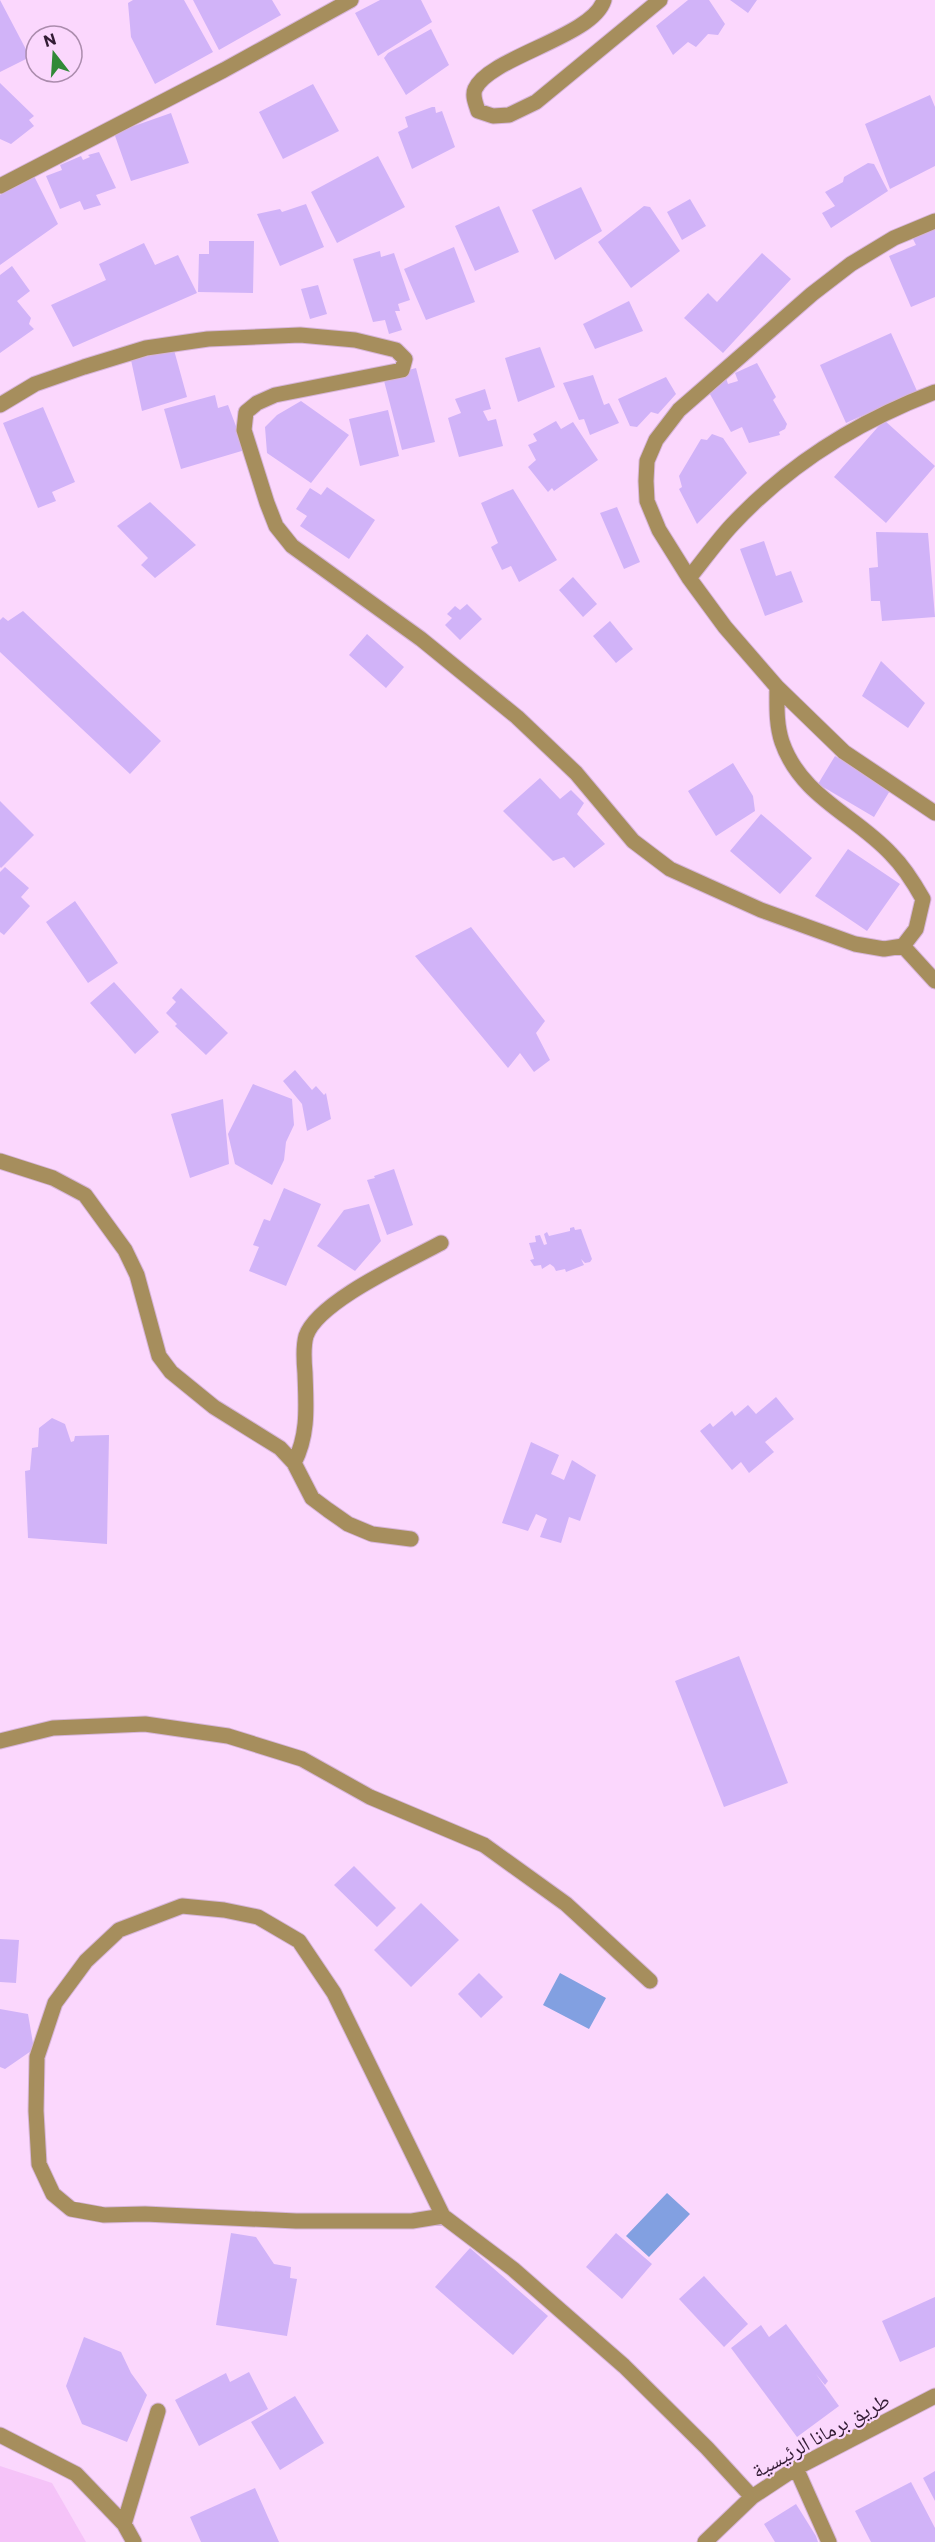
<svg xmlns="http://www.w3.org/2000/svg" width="935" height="2542" viewBox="0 0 935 2542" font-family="Commissioner,'Noto Naskh Arabic',sans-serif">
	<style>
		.green { fill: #f5c3f8 }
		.water { fill: #82a0e1 }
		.building { fill: #d1b3f8 }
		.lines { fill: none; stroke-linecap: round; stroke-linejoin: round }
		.minor-casing { stroke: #d7b5d9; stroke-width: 17 }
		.minor { stroke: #a68e5d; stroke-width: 15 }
		.labels { text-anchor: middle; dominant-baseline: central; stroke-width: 4.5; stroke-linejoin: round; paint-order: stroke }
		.street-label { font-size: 21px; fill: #331c35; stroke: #fbd7fd }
	</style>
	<rect width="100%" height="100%" fill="#fbd7fd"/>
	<path class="green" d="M 0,2466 L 52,2483 L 86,2542 L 0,2542 Z"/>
	<path class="water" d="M 560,1973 L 606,1998 L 589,2029 L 543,2005 Z
		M 667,2193 L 690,2214 L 649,2257 L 626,2236 Z"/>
	<path class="building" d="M 0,0 L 30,57 L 0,72 Z
		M 133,0 L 184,0 L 213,52 L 155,84 L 131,37 L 128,3 Z
		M 193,0 L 272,0 L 281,15 L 219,50 Z
		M 380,0 L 421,0 L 432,22 L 378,56 L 355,13 Z
		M 688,0 L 709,0 L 725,24 L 718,35 L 708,34 L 696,47 L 688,42 L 673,55 L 656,26 Z
		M 730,0 L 757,0 L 748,13 Z
		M 431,29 L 449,65 L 406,95 L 384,58 L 388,53 Z
		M 0,83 L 34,116 L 29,120 L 34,126 L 11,144 L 0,139 Z
		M 313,84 L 339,131 L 283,159 L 259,112 Z
		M 930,95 L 935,107 L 935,166 L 890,189 L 865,124 Z
		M 432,107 L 435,107 L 436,113 L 442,111 L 455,147 L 412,169 L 398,132 L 408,127 L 405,117 Z
		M 171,113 L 189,163 L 131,181 L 114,133 Z
		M 99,152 L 116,188 L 96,195 L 101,205 L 84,210 L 80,201 L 60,209 L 46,176 L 62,170 L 60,165 L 81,156 L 83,160 L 90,157 L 88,155 Z
		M 378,156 L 405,207 L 337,243 L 311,192 Z
		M 868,163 L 874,164 L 888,191 L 831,228 L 822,213 L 835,206 L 825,192 L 843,182 L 844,177 Z
		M 33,174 L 58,224 L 0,265 L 0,195 Z
		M 581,187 L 602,231 L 555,260 L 532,210 Z
		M 690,199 L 706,226 L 682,240 L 667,212 Z
		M 306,204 L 324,247 L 280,266 L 257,214 L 280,209 L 282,212 Z
		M 499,206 L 519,252 L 475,271 L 455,226 Z
		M 644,206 L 650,207 L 680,251 L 631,288 L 598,242 Z
		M 935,227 L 935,297 L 911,307 L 889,256 L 916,245 L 912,237 Z
		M 209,241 L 254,241 L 253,293 L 198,292 L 199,254 L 209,254 Z
		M 144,243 L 155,265 L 178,255 L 197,293 L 73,347 L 51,305 L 106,280 L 99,264 Z
		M 454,247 L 475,302 L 426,320 L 404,269 Z
		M 380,251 L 381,257 L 394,253 L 410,300 L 398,304 L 400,311 L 395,311 L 402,330 L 389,334 L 385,320 L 373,322 L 353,259 Z
		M 762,253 L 791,279 L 723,353 L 684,318 L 708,293 L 717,302 Z
		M 12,266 L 30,291 L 17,301 L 31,318 L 29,324 L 34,329 L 0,353 L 0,275 Z
		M 318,285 L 327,314 L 310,319 L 301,289 Z
		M 629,301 L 643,331 L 595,349 L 583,324 Z
		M 891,333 L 917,391 L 846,423 L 820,365 Z
		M 540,347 L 555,387 L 518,402 L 505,358 Z
		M 174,350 L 187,397 L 142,411 L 131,360 Z
		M 757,363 L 776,397 L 773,400 L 787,424 L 785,429 L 779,432 L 780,435 L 749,443 L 742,427 L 731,432 L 706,387 L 726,378 L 728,384 L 738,381 L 735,373 Z
		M 416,368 L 435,442 L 402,450 L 383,377 Z
		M 593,375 L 604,405 L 609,403 L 619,423 L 590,435 L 584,419 L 579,420 L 563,383 Z
		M 666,377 L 676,394 L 658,414 L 651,412 L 637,427 L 630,426 L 618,399 Z
		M 485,389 L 491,409 L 483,411 L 488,421 L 496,419 L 503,446 L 459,457 L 448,418 L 461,413 L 455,399 Z
		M 215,395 L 218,408 L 228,405 L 245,450 L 181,469 L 164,409 Z
		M 301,401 L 349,435 L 311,483 L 267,453 L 265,427 L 277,415 Z
		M 43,407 L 75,482 L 52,492 L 56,501 L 38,508 L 3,423 Z
		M 388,410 L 399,456 L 360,466 L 349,419 Z
		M 884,420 L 935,466 L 886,523 L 834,477 Z
		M 556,421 L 561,429 L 573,422 L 598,460 L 554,491 L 552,488 L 548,492 L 528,467 L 536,460 L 528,445 L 537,441 L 533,434 Z
		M 712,434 L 723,438 L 747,473 L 697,524 L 679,489 L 682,487 L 679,476 L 701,439 L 707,440 Z
		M 327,487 L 375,520 L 349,559 L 300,526 L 307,516 L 296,509 L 310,488 L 321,495 Z
		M 513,489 L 557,560 L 519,582 L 511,566 L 502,570 L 491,547 L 498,543 L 481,503 Z
		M 150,502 L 196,545 L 155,578 L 141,565 L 148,558 L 117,526 Z
		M 617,507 L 640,562 L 624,569 L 600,513 Z
		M 876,532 L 928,533 L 935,617 L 882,621 L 880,601 L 871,601 L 869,568 L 878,567 Z
		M 764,541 L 776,576 L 791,571 L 803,602 L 765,616 L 740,549 Z
		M 573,577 L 597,604 L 583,617 L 559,590 Z
		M 467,604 L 482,619 L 460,640 L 445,625 L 452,618 L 447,614 L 455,606 L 460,610 Z
		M 23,611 L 161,741 L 130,774 L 0,652 L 0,620 L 3,617 L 8,621 Z
		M 610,621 L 633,649 L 616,663 L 593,636 Z
		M 367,634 L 404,667 L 386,688 L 349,655 Z
		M 881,661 L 925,703 L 908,728 L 862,696 Z
		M 835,756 L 891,789 L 874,817 L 818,784 Z
		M 733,763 L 753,796 L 755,811 L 716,836 L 688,791 Z
		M 540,778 L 560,799 L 571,790 L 584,803 L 577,814 L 605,844 L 574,868 L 564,857 L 553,861 L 503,811 Z
		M 0,801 L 34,835 L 1,868 L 0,867 Z
		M 761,814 L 812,858 L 780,894 L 730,851 Z
		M 848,849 L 900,884 L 867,931 L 815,896 Z
		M 5,867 L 29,888 L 21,897 L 30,906 L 4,935 L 0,932 L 0,872 Z
		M 75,901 L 118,963 L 88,983 L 46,922 Z
		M 471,927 L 545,1021 L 536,1033 L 550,1060 L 534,1072 L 520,1053 L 508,1068 L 415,956 Z
		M 114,982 L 159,1032 L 135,1054 L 90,1003 Z
		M 181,988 L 228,1033 L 206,1055 L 175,1026 L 177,1024 L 166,1013 L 176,1002 L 172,998 Z
		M 295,1070 L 312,1090 L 316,1086 L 324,1095 L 326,1093 L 331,1119 L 307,1131 L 302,1104 L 283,1081 Z
		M 253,1084 L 292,1099 L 294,1125 L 286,1142 L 284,1160 L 272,1185 L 235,1164 L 228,1134 Z
		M 223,1099 L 229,1164 L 190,1178 L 171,1114 Z
		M 394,1169 L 413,1225 L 387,1235 L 367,1180 L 375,1178 L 374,1176 Z
		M 284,1188 L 321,1204 L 286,1286 L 249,1271 L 259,1247 L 253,1245 L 264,1219 L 270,1221 Z
		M 369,1204 L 381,1241 L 355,1271 L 317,1246 L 344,1210 Z
		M 574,1227 L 575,1230 L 581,1229 L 592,1259 L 590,1262 L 585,1263 L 581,1259 L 584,1265 L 566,1272 L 565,1269 L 556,1271 L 554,1267 L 550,1264 L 542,1269 L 541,1265 L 534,1266 L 530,1260 L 534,1259 L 529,1243 L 536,1242 L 535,1236 L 540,1235 L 544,1245 L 547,1244 L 544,1234 L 547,1232 L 549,1236 L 570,1231 L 570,1228 Z
		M 776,1397 L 794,1419 L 765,1442 L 774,1452 L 749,1473 L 741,1462 L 732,1470 L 700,1431 L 710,1423 L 713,1427 L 732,1411 L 735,1416 L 748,1405 L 756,1414 Z
		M 52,1418 L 65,1424 L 71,1442 L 74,1441 L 75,1436 L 109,1435 L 107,1544 L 28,1538 L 25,1471 L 30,1470 L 32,1448 L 38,1447 L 39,1428 Z
		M 531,1442 L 559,1455 L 551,1474 L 564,1480 L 572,1460 L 596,1475 L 580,1521 L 569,1517 L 561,1543 L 540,1537 L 547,1519 L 536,1514 L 528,1531 L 502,1523 Z
		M 739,1656 L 788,1783 L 724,1807 L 675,1681 Z
		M 354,1866 L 396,1908 L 377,1927 L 334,1885 Z
		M 421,1903 L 459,1940 L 411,1987 L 374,1950 Z
		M 0,1939 L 19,1940 L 16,1983 L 0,1982 Z
		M 479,1973 L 503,1997 L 481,2018 L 458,1994 Z
		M 0,2009 L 28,2014 L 34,2049 L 5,2069 L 0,2067 Z
		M 231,2233 L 256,2237 L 274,2264 L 291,2267 L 290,2278 L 297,2279 L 287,2336 L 216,2325 Z
		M 616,2233 L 652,2264 L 622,2299 L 586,2267 Z
		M 470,2248 L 548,2316 L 513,2355 L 435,2287 Z
		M 704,2276 L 748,2324 L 724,2347 L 679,2299 Z
		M 935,2297 L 935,2347 L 900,2362 L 882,2321 Z
		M 786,2324 L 828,2381 L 825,2385 L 816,2374 L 839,2406 L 797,2437 L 731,2348 L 761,2325 L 769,2337 Z
		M 84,2337 L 121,2352 L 131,2373 L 147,2395 L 127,2442 L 82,2424 L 66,2386 Z
		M 249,2372 L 268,2409 L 199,2446 L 175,2400 L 226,2373 L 230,2382 Z
		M 295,2396 L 324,2443 L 280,2470 L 251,2422 Z
		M 935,2471 L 935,2501 L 923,2478 Z
		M 911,2482 L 935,2528 L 935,2542 L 871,2542 L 855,2511 Z
		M 255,2488 L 279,2542 L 201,2542 L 190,2517 Z
		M 796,2504 L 816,2536 L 818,2542 L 775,2542 L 764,2524 Z"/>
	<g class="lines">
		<g class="minor-casing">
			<path id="minor" d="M 604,0 C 593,37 489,57 475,89 C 472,96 476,104 478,111 L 493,116 L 509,115 L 536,102 L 660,0
				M 0,186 L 224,70 L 351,0
				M 935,221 L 894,238 L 851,264 L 812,294 L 679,410 L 656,440 L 647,461 L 646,481 L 647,501 L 659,530 L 689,578 L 725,627 L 777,687 L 844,752 L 935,813
				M 0,405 L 35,384 L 84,367 L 146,348 L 208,339 L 300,335 L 355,340 L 396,350 L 405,359 L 402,370 L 275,395 L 257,403 L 246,412 L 244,430 L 267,503 L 276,526 L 292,546 L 421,639 L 517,717 L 576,773 L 633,841 L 670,869 L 761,910 L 855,944 L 884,949 L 903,946 L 916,929 L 923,899 C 914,883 904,867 891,854 C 855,815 801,797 782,742 C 776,724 777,706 777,687
				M 689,578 C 703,561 717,541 732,525 C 788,465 859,421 935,392
				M 903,946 L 935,981
				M 0,1161 L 53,1178 L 85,1195 L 125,1250 L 137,1275 L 159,1356 L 171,1372 L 214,1407 L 280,1448 L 294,1463 L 312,1498 L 328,1510 L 348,1524 L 372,1534 L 411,1539
				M 294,1463 C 309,1434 306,1405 305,1373 C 304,1362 303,1347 306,1336 C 318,1301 408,1261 441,1243
				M 0,1741 L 53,1728 L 145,1724 L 228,1736 L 302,1759 L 370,1797 L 484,1845 L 566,1904 L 650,1981
				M 443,2216 L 412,2221 L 296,2221 L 145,2214 L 104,2215 L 71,2209 L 53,2194 L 39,2164 L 36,2111 L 37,2057 L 55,2003 L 86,1961 L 119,1930 L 182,1906 L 224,1910 L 258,1917 L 299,1941 L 334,1993 L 443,2216 L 513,2269 L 624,2366 L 707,2448 L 752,2497
				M 0,2435 L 76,2474 L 124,2524 L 134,2542
				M 796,2468 L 829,2542
				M 124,2524 L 158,2411
				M 705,2542 L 752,2497 L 796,2468 L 935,2396"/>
		</g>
		<use href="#minor" class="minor"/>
	</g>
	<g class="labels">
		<g class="street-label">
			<text transform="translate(820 2434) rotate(-29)">طريق برمانا الرئيسية</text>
		</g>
	</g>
	<g transform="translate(54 54) rotate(343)"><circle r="28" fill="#fbd7fd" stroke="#ab8cad" stroke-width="1.5"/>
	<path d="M0-4.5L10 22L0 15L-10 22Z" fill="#318938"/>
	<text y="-9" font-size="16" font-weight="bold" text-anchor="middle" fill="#331c35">N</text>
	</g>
</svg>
